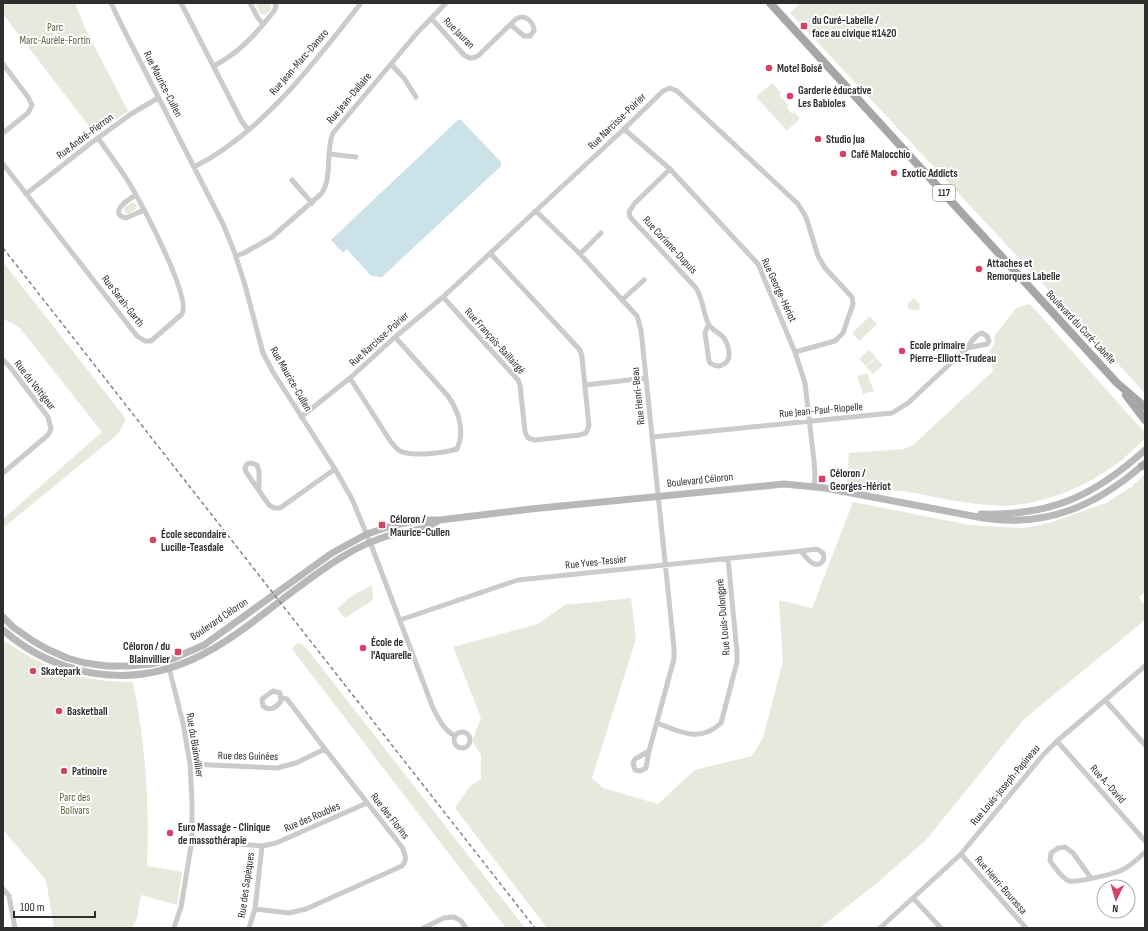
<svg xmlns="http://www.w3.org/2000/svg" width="1148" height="931" viewBox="0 0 1148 931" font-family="'Sofia Sans Condensed',sans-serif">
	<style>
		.green { fill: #e6eadd }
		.water { fill: #cbe2e8 }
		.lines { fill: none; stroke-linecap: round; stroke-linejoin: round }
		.street { stroke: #cbcbcb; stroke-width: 5 }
		.secondary { stroke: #b8b8b8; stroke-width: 7 }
		.primary { stroke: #a6a6a6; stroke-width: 8 }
		.rail { stroke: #838383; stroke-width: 1.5; stroke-dasharray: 4 3; stroke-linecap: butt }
		.poi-dot { fill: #d44265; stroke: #fff; stroke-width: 1.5 }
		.labels { text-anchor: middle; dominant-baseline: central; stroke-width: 4; stroke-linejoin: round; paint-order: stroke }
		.shield { fill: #fff; stroke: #6d6d6d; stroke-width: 1 }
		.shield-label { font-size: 10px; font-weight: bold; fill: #2e2e2e }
		.poi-label { font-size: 11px; font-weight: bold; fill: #2e2e2e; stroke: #fff; text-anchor: start }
		.park-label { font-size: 11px; fill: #586540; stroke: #fff }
		.street-label { font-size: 11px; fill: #2e2e2e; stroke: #fff }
	</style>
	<rect width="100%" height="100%" fill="#fff"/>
	<path class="green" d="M 3,3 L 75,3 L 86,30 L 128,111 L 95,134 L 3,14 Z
		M 255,3 L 270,3 L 271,8 L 267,14 L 263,15 L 260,13 Z
		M 800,3 L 1145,3 L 1145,393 L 790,13 Z
		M 772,83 L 781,93 L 779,95 L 789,106 L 787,108 L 792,114 L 794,112 L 800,118 L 787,131 L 756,97 Z
		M 132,202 L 137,205 L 136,209 L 129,214 L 126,214 L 124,211 L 124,208 Z
		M 3,262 L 126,419 L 118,434 L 3,528 L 3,519 L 102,432 L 19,327 L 3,319 Z
		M 914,298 L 920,304 L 919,310 L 908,309 L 908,303 Z
		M 1030,304 L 1145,433 L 1144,439 C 1135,448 1125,458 1115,465 C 1086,486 1053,500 1017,505 C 989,508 948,500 920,494 C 905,491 890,490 875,488 L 875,486 L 847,482 L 849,453 L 904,449 L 913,445 L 993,371 L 989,352 L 994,345 L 995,335 L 1016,308 Z
		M 870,316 L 877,324 L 859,341 L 852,333 Z
		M 869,350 L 876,357 L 866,366 L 859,359 Z
		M 876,358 L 883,365 L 873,374 L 866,367 Z
		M 867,373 L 874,391 L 863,394 L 857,376 Z
		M 1145,474 L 1145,591 L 1139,598 L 1145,606 L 1145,620 L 1024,719 L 926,840 L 877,883 L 820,928 L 547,928 L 455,808 L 470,786 L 481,779 L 481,755 L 472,741 L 481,718 L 453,647 L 538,624 L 565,605 L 631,598 L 636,639 L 592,778 L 603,788 L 658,804 L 695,770 L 752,756 L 763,738 L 783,661 L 779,600 L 812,608 L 853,502 L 970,525 L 1024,528 L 1049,523 L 1106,503 L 1131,487 Z
		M 372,585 L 373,600 L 345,618 L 337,609 L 350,597 Z
		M 6,642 C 47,670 83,682 133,682 C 145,742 150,805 147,866 L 182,872 L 177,905 L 141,895 L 137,918 L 132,928 L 54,928 L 46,880 L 3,830 L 3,644 Z
		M 297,643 L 301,644 L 307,649 L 525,928 L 506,928 L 292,649 Z"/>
	<path class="water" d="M 458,120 L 461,120 L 501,162 L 501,166 L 382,277 L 371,276 L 347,249 L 343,253 L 331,240 Z"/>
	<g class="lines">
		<path class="street" d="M 111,3 L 121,24 L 223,224 L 234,251 L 245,285 L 263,353 L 273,372 L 335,469 L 352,499 L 372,547 L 433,708 C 439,720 444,730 455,736
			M 181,3 L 241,120 L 248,130
			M 250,3 L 258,18 L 263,24
			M 431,18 L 464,55 C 469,59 474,59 479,55 L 516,19 C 525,13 534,22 534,31 L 530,36 L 524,36 L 511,25
			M 3,64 L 28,97 L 32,105 L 28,113 L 3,133
			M 391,64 L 404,78 L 416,97
			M 214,66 C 240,52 256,34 274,11 L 276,6 L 275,3
			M 624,129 L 670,169 L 758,264 L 795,352 L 805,383 L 814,461 L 815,475 L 814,486
			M 329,154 L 356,157
			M 3,164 L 137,336 L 145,341 L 151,341 L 182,314 C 192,298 142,205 131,186 C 121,169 109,154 98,138
			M 194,167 C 262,133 315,62 361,3
			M 670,169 L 634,204 L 629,212 L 630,217 L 696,288 C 703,299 703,312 708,323 C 711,330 720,333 724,338 C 729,346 733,361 722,365 C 718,367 713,365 710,363 L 709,361 L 705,333 L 708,325
			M 292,180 L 312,203
			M 26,194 L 91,143 L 131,114 L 158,98
			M 136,195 C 129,199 107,213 126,218 L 144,210
			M 536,211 L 580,254 L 637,316 L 641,330 L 674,648 L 674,659 L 649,751
			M 580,254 L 601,233
			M 236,256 L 244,253 L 272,237 L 321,194 C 333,179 325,150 333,133 L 417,33 L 446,3
			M 443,297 L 518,380 L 520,385 L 525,432 L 528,438 L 535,440 L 580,435 L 586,433 L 589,426 L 582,357 L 580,350 L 490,253
			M 622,300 L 644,280
			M 3,360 L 10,367 L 48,417 L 51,429 L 48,435 L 3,473
			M 350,378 L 391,442 C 394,445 397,450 400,451 C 413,457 443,453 457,449 C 465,431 459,412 448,396 L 395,337
			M 585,385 L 646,378
			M 301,417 L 350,378 L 395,337 L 443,297 L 624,129 L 663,91 L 670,88 L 677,91 L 798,204 L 806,217 L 818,256 L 825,268 L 852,297 L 853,304 L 843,333 L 835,341 L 795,352
			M 653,437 L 892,413 L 908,403 L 967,348 C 971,342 975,335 982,333 L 987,336 L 989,341 L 987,344 L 967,348
			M 259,490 L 259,471 L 257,465 L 251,463 L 247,464 L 245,468 L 246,472 L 269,505 L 274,508 L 280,508 L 335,469
			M 817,549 L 823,553 C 824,556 825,559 822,562 C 814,570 805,556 801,551 Z
			M 400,620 L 518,580 L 801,551
			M 167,660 L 183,723 L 190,764 L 192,801 L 192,840 L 181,907 L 174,928
			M 273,691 L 280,693 L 281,701 C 277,707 270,712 263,706 L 262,699 Z
			M 1105,700 L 1145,745
			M 657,723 C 680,732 700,743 721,723 L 737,662 L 737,652 L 728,559
			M454 740a8 8 0 1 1 16 0a8 8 0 1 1-16 0Z
			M 1057,741 L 1145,841
			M 649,751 L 646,768 L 640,771 L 635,770 L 633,763 L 635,759 Z
			M 190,764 L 277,768 L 296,763 L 325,749
			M 192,840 L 262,846 L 276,843 L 367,803
			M 961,854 L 1026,928
			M 1091,878 L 1073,853 L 1065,847 L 1058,848 L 1051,853 L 1050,861 C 1055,867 1061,878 1069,881 C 1076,883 1112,874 1120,871 C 1129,867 1138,859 1145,852
			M 3,889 L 9,896 L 15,928
			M 913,898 L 941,928
			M 255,909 L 289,913 L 306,909 L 402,866 C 408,859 405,855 402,847 L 325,749 L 287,699 L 282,698
			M 249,928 L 255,909 L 262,846
			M 423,928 L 444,918 L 454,917 L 461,921 L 466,928
			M 880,928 L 961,854 L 1043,755 L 1057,741 L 1145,666"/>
		<path class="secondary" d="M 981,514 C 1051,516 1094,496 1145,450
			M 3,617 L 13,627 L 33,641 L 47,649 L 67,658 L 85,663 L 107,666 L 129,666 L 151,664 L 172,659 L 204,645 L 332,553 L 367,534 L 394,525 L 421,520 L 440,520 L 531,509 L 784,484 L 825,488 L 983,518 C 1047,528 1098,505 1145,463
			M 3,630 C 28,652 59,667 92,673 C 200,691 259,607 342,557 C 358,547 376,539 394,534 C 403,532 412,531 421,529 C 427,527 432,524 438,521"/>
		<path class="primary" d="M 770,3 L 1117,383 L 1145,407
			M 1126,395 L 1145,420
			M 1142,466 L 1145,465"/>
		<path class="rail" d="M 3,248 L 535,928"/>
	</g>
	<g class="poi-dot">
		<rect x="800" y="22" width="8" height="8" rx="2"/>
		<circle cx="769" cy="68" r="4"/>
		<circle cx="790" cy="96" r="4"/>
		<circle cx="818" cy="139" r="4"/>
		<circle cx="843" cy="154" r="4"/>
		<circle cx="894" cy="173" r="4"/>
		<circle cx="979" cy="269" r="4"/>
		<circle cx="902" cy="351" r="4"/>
		<rect x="818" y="475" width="8" height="8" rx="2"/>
		<rect x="378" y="521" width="8" height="8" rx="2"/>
		<circle cx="153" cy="540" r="4"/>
		<circle cx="363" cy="648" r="4"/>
		<rect x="174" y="648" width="8" height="8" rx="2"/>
		<circle cx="33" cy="671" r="4"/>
		<circle cx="59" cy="711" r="4"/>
		<circle cx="64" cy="771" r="4"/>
		<circle cx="170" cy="833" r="4"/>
	</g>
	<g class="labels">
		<rect class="shield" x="933" y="185" width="22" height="16" rx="3"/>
		<g class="shield-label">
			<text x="944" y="193">117</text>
		</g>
		<g class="poi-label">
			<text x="812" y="20">du Curé-Labelle /<tspan x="812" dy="13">face au civique #1420</tspan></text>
			<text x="777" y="68">Motel Boisé</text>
			<text x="798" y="90">Garderie éducative<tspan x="798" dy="13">Les Babioles</tspan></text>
			<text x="826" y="139">Studio Jua</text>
			<text x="851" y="154">Café Malocchio</text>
			<text x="902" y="173">Exotic Addicts</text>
			<text x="987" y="263">Attaches et<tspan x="987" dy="13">Remorques Labelle</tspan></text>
			<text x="910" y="345">Ecole primaire<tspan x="910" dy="13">Pierre-Elliott-Trudeau</tspan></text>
			<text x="830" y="473">Céloron /<tspan x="830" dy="13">Georges-Hériot</tspan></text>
			<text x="390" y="519">Céloron /<tspan x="390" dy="13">Maurice-Cullen</tspan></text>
			<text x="161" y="534">École secondaire<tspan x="161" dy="13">Lucille-Teasdale</tspan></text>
			<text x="371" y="642">École de<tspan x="371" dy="13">l'Aquarelle</tspan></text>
			<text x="170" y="646" text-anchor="end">Céloron / du<tspan x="170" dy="13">Blainvillier</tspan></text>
			<text x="41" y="671">Skatepark</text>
			<text x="67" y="711">Basketball</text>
			<text x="72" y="771">Patinoire</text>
			<text x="178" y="827">Euro Massage - Clinique<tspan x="178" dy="13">de massothérapie</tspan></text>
		</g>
		<g class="park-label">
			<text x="55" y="27">Parc<tspan x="55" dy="13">Marc-Aurèle-Fortin</tspan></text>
			<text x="75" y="797">Parc des<tspan x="75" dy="13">Bolivars</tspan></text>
		</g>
		<g class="street-label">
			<text transform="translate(459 33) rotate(45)">Rue Jauran</text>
			<text transform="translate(299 62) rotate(-49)">Rue Jean-Marc-Dansro</text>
			<text transform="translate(163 84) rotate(63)">Rue Maurice-Cullen</text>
			<text transform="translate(349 98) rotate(-50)">Rue Jean-Dallaire</text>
			<text transform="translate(617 121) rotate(-44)">Rue Narcisse-Poirier</text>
			<text transform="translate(85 136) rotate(-37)">Rue André-Pierron</text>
			<text transform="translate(670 245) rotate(47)">Rue Corinne-Dupuis</text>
			<text transform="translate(779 290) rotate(65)">Rue George-Hériot</text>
			<text transform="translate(123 301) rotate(52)">Rue Sarah-Garth</text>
			<text transform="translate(1081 327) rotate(47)">Boulevard du Curé-Labelle</text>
			<text transform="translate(379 339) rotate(-42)">Rue Narcisse-Poirier</text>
			<text transform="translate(495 341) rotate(48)">Rue François-Baillairgé</text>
			<text transform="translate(291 379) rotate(60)">Rue Maurice-Cullen</text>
			<text transform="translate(35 385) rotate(52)">Rue du Voltigeur</text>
			<text transform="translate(638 396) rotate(-96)">Rue Henri-Beau</text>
			<text transform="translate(821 410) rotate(-5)">Rue Jean-Paul-Riopelle</text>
			<text transform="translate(700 480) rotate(-6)">Boulevard Céloron</text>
			<text transform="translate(596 562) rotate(-6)">Rue Yves-Tessier</text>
			<text transform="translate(723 617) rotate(-95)">Rue Louis-Dulongpré</text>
			<text transform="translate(219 619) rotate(-34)">Boulevard Céloron</text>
			<text transform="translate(195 745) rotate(81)">Rue du Blainvillier</text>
			<text transform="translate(248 756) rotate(1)">Rue des Guinées</text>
			<text transform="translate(1108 784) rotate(48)">Rue A.-David</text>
			<text transform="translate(1005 785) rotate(-50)">Rue Louis-Joseph-Papineau</text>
			<text transform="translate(390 816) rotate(52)">Rue des Florins</text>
			<text transform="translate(312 817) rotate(-23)">Rue des Roubles</text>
			<text transform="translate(246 885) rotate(-82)">Rue des Sapèques</text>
			<text transform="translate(1001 885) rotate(49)">Rue Henri-Bourassa</text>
		</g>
	</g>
	<rect width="1148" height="931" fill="none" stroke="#2e2e2e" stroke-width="8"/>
	<g transform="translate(1116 899) rotate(185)"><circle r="19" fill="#ffffff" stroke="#ababab"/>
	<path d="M0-3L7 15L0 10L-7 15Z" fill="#d44265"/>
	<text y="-6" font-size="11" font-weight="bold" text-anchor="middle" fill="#2e2e2e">N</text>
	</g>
	<path d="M14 911v6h81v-6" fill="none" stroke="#2e2e2e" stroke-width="2"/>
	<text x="20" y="911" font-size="12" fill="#2e2e2e" stroke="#ffffff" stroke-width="3" paint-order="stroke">100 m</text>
</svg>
